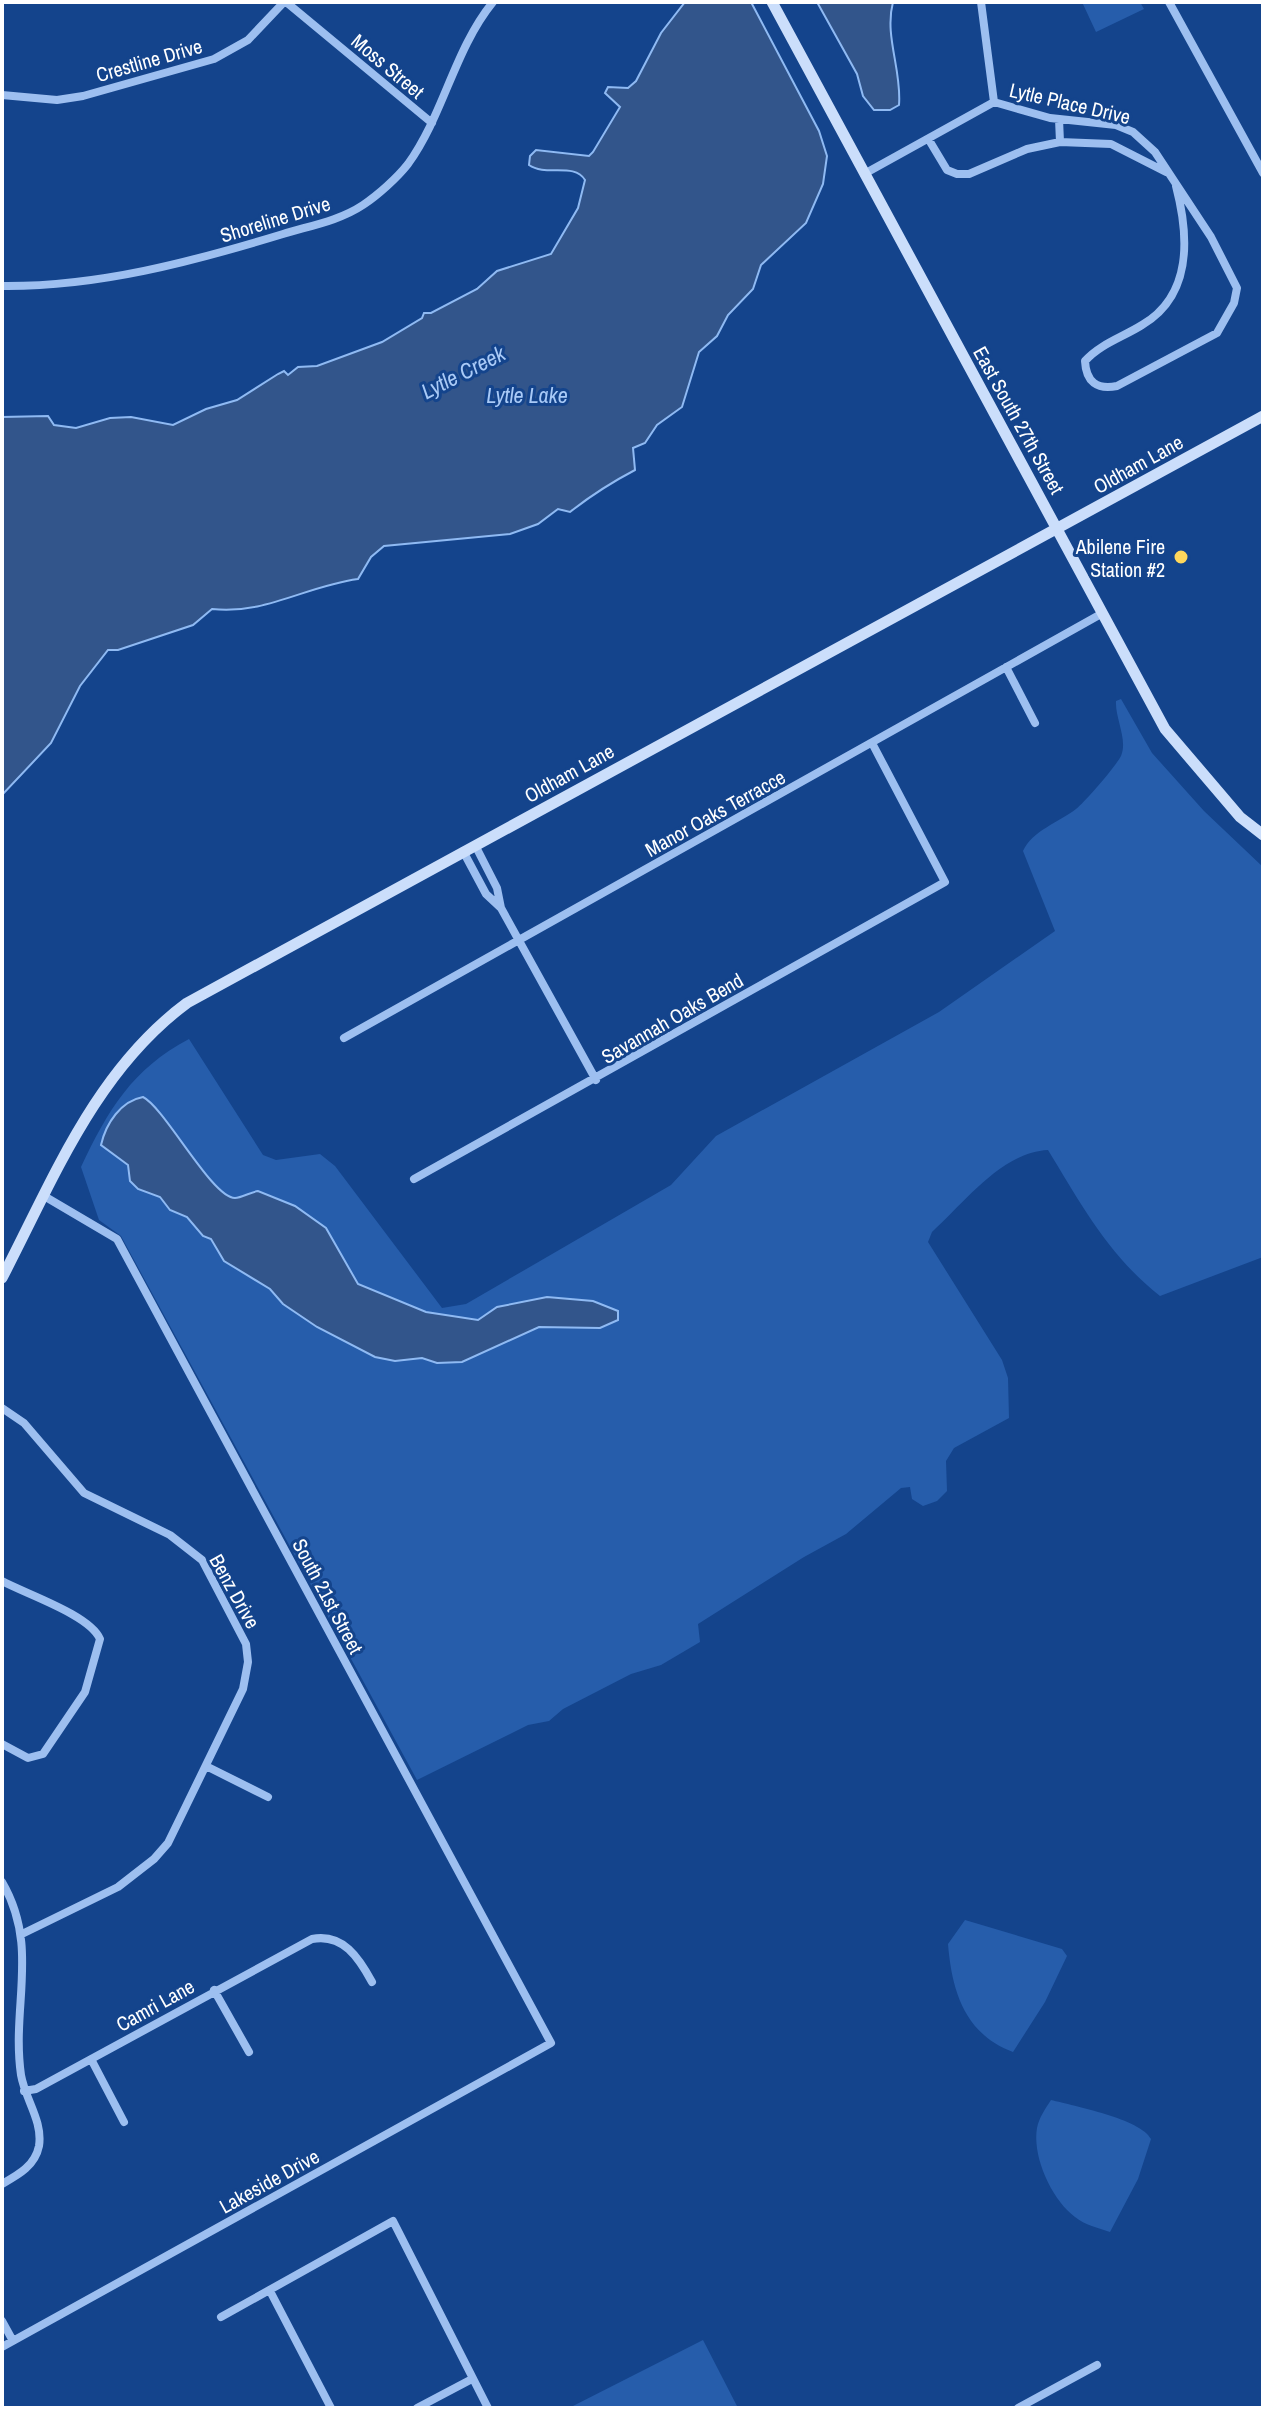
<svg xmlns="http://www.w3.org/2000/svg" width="1265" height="2410" viewBox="0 0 1265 2410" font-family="'Archivo Narrow',sans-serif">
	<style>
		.green { fill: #265dab }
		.water { fill: #32558b; stroke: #8fbaf3; stroke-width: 2 }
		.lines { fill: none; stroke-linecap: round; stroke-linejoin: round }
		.street { stroke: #9dbff0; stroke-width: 8 }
		.secondary { stroke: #cbdefb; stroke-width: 11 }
		.poi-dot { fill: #ffd75c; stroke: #14448c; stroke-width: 3 }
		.labels { text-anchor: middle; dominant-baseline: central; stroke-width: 6; stroke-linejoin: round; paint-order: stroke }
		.street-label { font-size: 20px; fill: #fff; stroke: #14448c }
		.poi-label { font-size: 20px; fill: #fff; stroke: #14448c; text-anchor: end }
		.water-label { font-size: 22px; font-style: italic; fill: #a9caf7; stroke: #14448c }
	</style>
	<rect width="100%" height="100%" fill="#14448c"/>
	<path class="green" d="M 1082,2 L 1140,2 L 1144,9 L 1096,32 Z
		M 1121,699 L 1152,753 L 1204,811 L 1263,867 L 1263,1257 L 1160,1296 C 1109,1256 1081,1204 1048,1150 C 1002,1152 964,1203 932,1232 L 928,1242 L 1002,1360 L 1008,1378 L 1009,1418 L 954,1448 L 946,1461 L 947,1491 L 937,1501 L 923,1506 L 912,1499 L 910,1487 L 901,1488 L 846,1534 L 804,1557 L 698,1624 L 700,1642 L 661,1665 L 631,1674 L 563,1709 L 549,1721 L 528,1725 L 417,1780 L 121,1236 L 99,1220 L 81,1167 C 108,1110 132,1069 189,1039 L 263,1155 L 276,1160 L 320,1154 L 335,1166 L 442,1308 L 466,1304 L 671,1185 L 716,1136 L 939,1012 L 1055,931 L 1023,851 C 1032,831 1059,822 1076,809 C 1085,802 1116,766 1121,756 C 1128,739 1115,719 1116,701 Z
		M 965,1920 L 1062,1949 L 1067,1956 L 1045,2002 L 1013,2052 C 965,2034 952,1992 948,1944 Z
		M 1051,2100 C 1074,2106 1141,2119 1151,2139 L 1138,2179 L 1110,2232 C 1098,2228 1085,2225 1075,2217 C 1052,2200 1032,2157 1037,2128 C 1039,2118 1045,2109 1051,2100 Z
		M 703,2340 L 738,2408 L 569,2408 Z"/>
	<path class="water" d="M 685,2 L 751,2 L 819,131 L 827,156 L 823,184 L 806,223 L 761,265 L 753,289 L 728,315 L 717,336 L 699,352 L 682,407 L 657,425 L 645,443 L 633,448 L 635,470 C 614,481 589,497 570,512 L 558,509 L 538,524 L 510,534 L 384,546 L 371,557 L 358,579 C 306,586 265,615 212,609 L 193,625 L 118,650 L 108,650 L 80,686 L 51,743 L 2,795 L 2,417 L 48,416 L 54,425 L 76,428 L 110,418 L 131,417 L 173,425 L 206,409 L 237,400 L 278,374 L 284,371 L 288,375 L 298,367 L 317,366 L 382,342 L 422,318 L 424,313 L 431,313 L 477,289 L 497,271 L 551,254 L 578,208 L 585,180 C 574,162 546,177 529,165 L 530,156 L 536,150 L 589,156 L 593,152 L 620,107 L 605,93 L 608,87 L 628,88 L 636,81 L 661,33 Z
		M 817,2 L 893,2 C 884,36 902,70 899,105 L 890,110 L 874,110 L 863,96 L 857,74 Z
		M 143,1097 C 165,1108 212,1198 235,1198 C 241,1198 251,1192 258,1191 L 295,1206 L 326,1228 L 358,1284 L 426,1312 L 478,1320 L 497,1307 L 547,1297 L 593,1301 L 618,1311 L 618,1320 L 600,1328 L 539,1327 L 462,1362 L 437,1363 L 422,1358 L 395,1361 L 375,1357 L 317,1327 L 283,1304 L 270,1289 L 224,1261 L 211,1239 L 203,1236 L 187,1217 L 170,1210 L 160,1197 L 138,1189 L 130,1181 L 128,1165 L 101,1145 C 106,1123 121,1101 143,1097 Z"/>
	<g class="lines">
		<path class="street" d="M 286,2 L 432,123
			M 981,2 L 994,102 L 1050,118 L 1116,125 L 1133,132 L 1155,152 L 1211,237 L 1237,288 L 1234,303 L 1217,333 L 1117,386 C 1097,390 1086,382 1085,361 C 1100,344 1123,337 1142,325 C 1193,295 1189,236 1176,186
			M 1169,2 L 1263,173
			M 2,95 L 57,100 L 83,96 L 214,59 L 248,40 L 284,2
			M 1059,119 L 1060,142
			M 929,140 L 947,170 L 957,174 L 969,174 L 1027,149 L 1060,142 L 1111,144 L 1166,172
			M 864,174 L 994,102
			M 2,286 C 98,287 191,262 283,234 C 309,226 339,221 363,205 C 378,195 397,178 408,164 C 444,114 454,50 493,2
			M 1006,667 L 1035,723
			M 475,845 L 497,888 L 501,908
			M 463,851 L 486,894 L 501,908 L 596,1080
			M 344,1038 L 1101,614
			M 414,1179 L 945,882 L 872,743
			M 2,1408 L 24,1423 L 84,1493 L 170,1535 L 202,1560 L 246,1644 L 248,1662 L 243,1689 L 168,1843 L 154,1859 L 118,1887 L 22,1934
			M 2,1581 C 26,1594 90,1615 100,1639 L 85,1692 L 43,1754 L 28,1758 L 2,1744
			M 206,1766 L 268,1797
			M 2,1882 C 40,1947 11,2006 21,2075 C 25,2099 43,2121 39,2146 C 35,2166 18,2175 2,2184
			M 214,1990 L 249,2052
			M 91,2059 L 124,2122
			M 24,2091 L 36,2089 L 312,1939 C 343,1933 359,1958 372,1982
			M 270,2291 L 331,2408
			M 221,2317 L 393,2221 L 488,2408
			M 2,2321 L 13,2341
			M 2,2347 L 551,2043 L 117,1239 L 44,1196
			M 417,2408 L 472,2379
			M 1018,2408 L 1097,2365"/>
		<path class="secondary" d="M 772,2 L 1165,729 L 1240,817 L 1263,835
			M 2,1278 C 53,1180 95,1071 187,1003 L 1263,416"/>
	</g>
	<circle class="poi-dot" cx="1181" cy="557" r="8"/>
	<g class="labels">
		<g class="street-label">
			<text transform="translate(149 60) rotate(-16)">Crestline Drive</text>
			<text transform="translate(388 66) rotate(40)">Moss Street</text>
			<text transform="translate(1070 103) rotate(13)">Lytle Place Drive</text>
			<text transform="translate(275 219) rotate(-17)">Shoreline Drive</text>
			<text transform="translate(1019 420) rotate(61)">East South 27th Street</text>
			<text transform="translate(1138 464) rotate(-29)">Oldham Lane</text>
			<text transform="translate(569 773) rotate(-29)">Oldham Lane</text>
			<text transform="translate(715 813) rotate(-29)">Manor Oaks Terracce</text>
			<text transform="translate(672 1018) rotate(-30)">Savannah Oaks Bend</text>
			<text transform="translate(235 1591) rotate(61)">Benz Drive</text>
			<text transform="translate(328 1596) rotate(62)">South 21st Street</text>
			<text transform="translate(155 2005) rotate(-29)">Camri Lane</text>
			<text transform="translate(269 2181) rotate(-29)">Lakeside Drive</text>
		</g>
		<g class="poi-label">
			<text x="1165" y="546">Abilene Fire<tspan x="1165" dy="23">Station #2</tspan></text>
		</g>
		<g class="water-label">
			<text transform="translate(463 372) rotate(-27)">Lytle Creek</text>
			<text x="527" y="395">Lytle Lake</text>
		</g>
	</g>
	<rect width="1265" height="2410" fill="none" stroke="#ffffff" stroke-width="8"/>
</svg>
